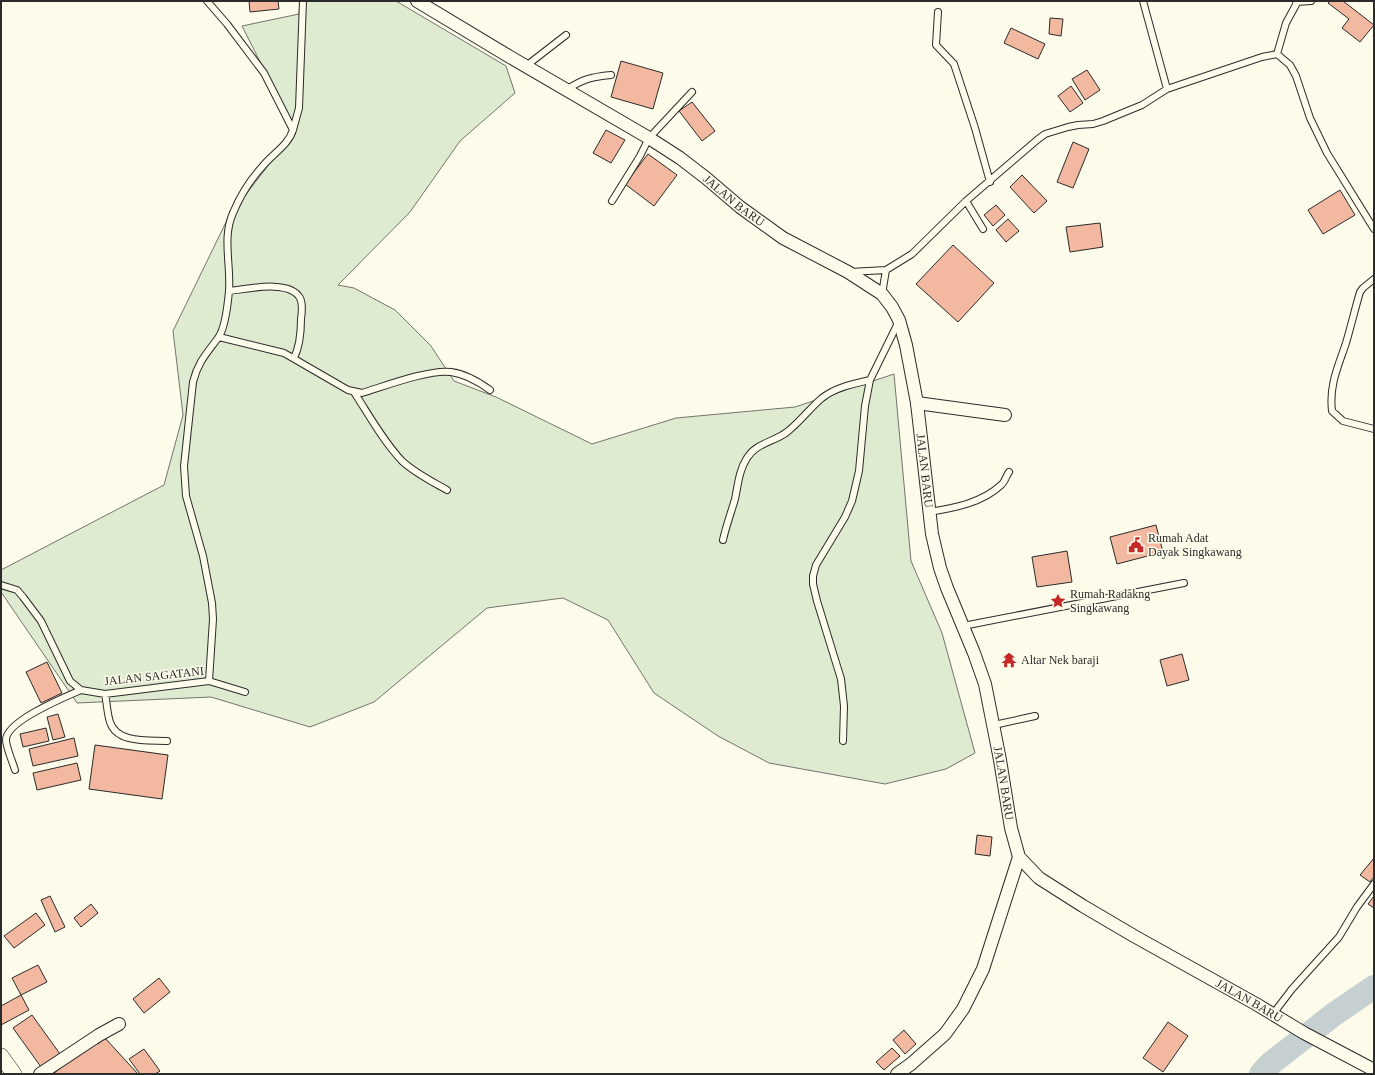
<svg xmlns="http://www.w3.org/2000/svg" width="1375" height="1075" viewBox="0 0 1375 1075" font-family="'Times New Roman',serif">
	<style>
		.green { fill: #deebd1; stroke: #74746e }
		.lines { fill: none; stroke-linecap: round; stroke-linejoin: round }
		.river { stroke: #c7d0d0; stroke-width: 24 }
		.building { fill: #f2b8a0; stroke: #2b2b2b }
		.service-casing { stroke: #2b2b2b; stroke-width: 8 }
		.minor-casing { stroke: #2b2b2b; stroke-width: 14 }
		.tertiary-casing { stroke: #2b2b2b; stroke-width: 16 }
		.service { stroke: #fdfbea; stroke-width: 6 }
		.minor { stroke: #fdfbea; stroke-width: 12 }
		.tertiary { stroke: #fdfbea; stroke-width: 15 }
		.labels { text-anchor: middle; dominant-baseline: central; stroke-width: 3; stroke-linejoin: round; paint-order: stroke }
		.street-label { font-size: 12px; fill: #2b2b2b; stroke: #fdfbea }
		.poi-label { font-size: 12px; fill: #2b2b2b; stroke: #fdfbea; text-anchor: start }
	</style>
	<rect width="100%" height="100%" fill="#fdfbea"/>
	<path class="green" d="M 300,1 L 396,1 L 506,66 L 515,93 L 460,141 L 410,212 L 338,285 L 354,288 L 395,310 L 431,346 L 454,381 L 496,397 L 592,444 L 676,418 L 795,407 L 894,374 L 911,561 L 942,633 L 975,753 L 946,769 L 885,784 L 769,763 L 718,736 L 654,693 L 608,620 L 563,598 L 487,608 L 374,702 L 310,727 L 211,697 L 77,703 L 1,592 L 1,570 L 164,485 L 183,415 L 173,331 L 229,216 L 295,131 L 242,26 L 299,14 Z"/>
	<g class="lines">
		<path class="river" d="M 1261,1074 L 1270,1064 L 1333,1015 L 1374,987"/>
	</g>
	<path class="building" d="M 249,1 L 278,1 L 279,9 L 250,12 Z
		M 1330,1 L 1343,1 L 1374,25 L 1360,42 L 1342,28 L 1349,19 L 1328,3 Z
		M 1050,18 L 1063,19 L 1061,36 L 1049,34 Z
		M 1011,28 L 1045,44 L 1038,59 L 1004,43 Z
		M 621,61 L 663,73 L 653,109 L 611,97 Z
		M 1087,70 L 1100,90 L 1085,100 L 1072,79 Z
		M 1071,86 L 1083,103 L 1070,112 L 1058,96 Z
		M 692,102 L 715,131 L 702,141 L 679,111 Z
		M 606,130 L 625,140 L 611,163 L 593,153 Z
		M 1073,142 L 1089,149 L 1073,188 L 1057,182 Z
		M 648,154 L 677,175 L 654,206 L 625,184 Z
		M 1022,175 L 1047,201 L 1034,213 L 1010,187 Z
		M 1340,190 L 1355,215 L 1323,234 L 1308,210 Z
		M 996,205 L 1005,215 L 993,226 L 984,215 Z
		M 1008,219 L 1019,231 L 1006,242 L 996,230 Z
		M 1100,223 L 1103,247 L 1070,252 L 1066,227 Z
		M 953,245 L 994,283 L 958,322 L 916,284 Z
		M 1156,525 L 1163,552 L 1117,564 L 1110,537 Z
		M 1067,551 L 1072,582 L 1037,587 L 1032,557 Z
		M 1182,654 L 1189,680 L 1167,686 L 1160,660 Z
		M 47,662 L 62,693 L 41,703 L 26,672 Z
		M 58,714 L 65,737 L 53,740 L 47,717 Z
		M 46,728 L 49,741 L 23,747 L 20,734 Z
		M 74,738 L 78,756 L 33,766 L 29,749 Z
		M 95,745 L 168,755 L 162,799 L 89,789 Z
		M 77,763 L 81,780 L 37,790 L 33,773 Z
		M 977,835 L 992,837 L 990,856 L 975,854 Z
		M 1374,858 L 1374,877 L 1370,882 L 1360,875 Z
		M 50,896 L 65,927 L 55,932 L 41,900 Z
		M 1374,896 L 1374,908 L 1368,904 Z
		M 91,904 L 98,913 L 81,927 L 74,918 Z
		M 36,913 L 45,925 L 14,948 L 4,936 Z
		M 38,965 L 47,982 L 21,995 L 12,978 Z
		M 159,978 L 170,992 L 144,1013 L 133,999 Z
		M 21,995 L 29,1010 L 1,1025 L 1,1006 Z
		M 32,1015 L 60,1054 L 41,1067 L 13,1028 Z
		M 1168,1022 L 1188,1036 L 1163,1072 L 1143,1058 Z
		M 904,1030 L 916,1044 L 905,1054 L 893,1040 Z
		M 105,1038 L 138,1074 L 53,1074 L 95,1040 L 98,1044 Z
		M 892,1048 L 900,1056 L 884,1070 L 876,1062 Z
		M 144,1049 L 160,1071 L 155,1074 L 140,1074 L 129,1059 Z"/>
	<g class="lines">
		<g class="service-casing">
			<path id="service" d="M 207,1 L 227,24 L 264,73 L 293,130 C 288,146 272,154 262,167 C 250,180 240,196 233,213 C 222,237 231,265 229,291 C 228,302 225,329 218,338 C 207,353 198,362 193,382 L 184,466 L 186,496 L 203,556 L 212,603 L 213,619 L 209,681
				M 1143,1 L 1167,89
				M 1296,2 L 1311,1
				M 938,12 L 936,45 L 954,64 L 975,128 L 990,182
				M 1277,54 L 1290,65 L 1296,76 L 1310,118 L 1327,153 L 1374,229
				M 526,66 L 566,35
				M 566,90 C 583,79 591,77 611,75
				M 293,130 L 299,108 L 303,1
				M 612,201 L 640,156 L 649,138 L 692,92
				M 966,201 L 983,229
				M 850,272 L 886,270
				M 1374,279 L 1363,288 L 1360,292 C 1355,309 1351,326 1346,343 C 1338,367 1329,385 1332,411 L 1343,421 L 1374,429
				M 229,291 C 247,289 290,279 300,298 C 303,304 302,312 301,319 C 301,333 300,346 294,358
				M 882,294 L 886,270 L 912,254 L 966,201 L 1037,140 L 1045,134 L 1068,127 L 1078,125 L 1093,124 L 1103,121 L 1142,105 L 1167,89 L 1262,57 L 1277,54 L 1286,23 L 1298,1
				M 219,337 L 284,353 L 348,390 L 362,393 C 385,386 430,369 451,372 C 466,374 479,382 490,390
				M 354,392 C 369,415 383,441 402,461 C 415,473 431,481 447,490
				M 929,512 C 954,508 982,503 1001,485 C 1005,482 1006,476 1009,472
				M 723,540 C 726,526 731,513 735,499 C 738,485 739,470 747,458 C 756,443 774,442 787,432 C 800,422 810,408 822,398 C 836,387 853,384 870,380
				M 1,585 L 17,590 L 23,597 L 41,621 L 70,681 L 81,690 L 105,694 L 209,681 L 245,692
				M 963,626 L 1184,583
				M 105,694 C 107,703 107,713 110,722 C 117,744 149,740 167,741
				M 994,725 L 1035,716
				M 843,741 L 844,706 L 841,679 L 817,601 L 813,584 L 813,576 L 816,565 L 845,517 L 852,501 L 859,471 L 865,406 L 870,380 L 898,323
				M 15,770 C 13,763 6,747 6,740 C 6,721 65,697 81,690
				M 1273,1014 L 1292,989 L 1339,937 L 1357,907 L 1374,884"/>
		</g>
		<g class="minor-casing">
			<g id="minor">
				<path id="s1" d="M 417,1 L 510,57 L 649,138 L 680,158 L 706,178 L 740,207 L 783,238 L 848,272 L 882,294 L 892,307 L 899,320 L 906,345 L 917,403 L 932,534 L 940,568 L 947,588 L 974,653 L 985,684 L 1000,760 L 1011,828 L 1019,857 L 1039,878 L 1083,906 L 1134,936 L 1256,1004 L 1304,1033 L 1374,1070"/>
				<path d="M 917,403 L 1005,415"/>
				<path d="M 40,1074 L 99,1035 L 119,1024"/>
				<path d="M 897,1074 L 911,1064 L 945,1034 L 963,1009 L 983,969 L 1019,857"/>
			</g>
		</g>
		<g class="tertiary-casing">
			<path id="tertiary" d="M 1,1056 L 14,1074"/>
		</g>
		<use href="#service" class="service"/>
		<use href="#minor" class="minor"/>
		<use href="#tertiary" class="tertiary"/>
	</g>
	<defs>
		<g id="civic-bare" transform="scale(1.2)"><path d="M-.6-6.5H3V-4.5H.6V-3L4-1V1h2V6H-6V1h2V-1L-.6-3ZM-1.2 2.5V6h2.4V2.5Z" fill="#c62828" stroke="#fdfbea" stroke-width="2.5" paint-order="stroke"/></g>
		<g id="sight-bare" transform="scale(1.2)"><path d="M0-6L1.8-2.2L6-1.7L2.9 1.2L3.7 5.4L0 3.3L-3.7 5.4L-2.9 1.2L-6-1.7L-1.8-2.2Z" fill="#c62828" stroke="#fdfbea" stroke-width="2.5" paint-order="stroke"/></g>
		<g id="temple-bare" transform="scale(1.2)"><path d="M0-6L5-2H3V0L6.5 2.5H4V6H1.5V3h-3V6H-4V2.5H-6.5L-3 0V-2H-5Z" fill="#c62828" stroke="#fdfbea" stroke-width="2.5" paint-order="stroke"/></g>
	</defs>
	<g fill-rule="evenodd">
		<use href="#civic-bare" x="1136" y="545"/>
		<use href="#sight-bare" x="1058" y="601"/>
		<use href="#temple-bare" x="1009" y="660"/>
	</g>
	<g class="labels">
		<g class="street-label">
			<text stroke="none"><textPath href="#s1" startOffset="375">JALAN BARU</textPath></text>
			<text stroke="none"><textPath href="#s1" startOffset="735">JALAN BARU</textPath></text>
			<text transform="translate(154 676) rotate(-6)">JALAN SAGATANI</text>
			<text stroke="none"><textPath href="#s1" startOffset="1059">JALAN BARU</textPath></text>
			<text stroke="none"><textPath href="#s1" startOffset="1407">JALAN BARU</textPath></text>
		</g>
		<g class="poi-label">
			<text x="1148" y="538">Rumah Adat<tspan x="1148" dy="14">Dayak Singkawang</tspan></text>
			<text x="1070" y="594">Rumah Radakng<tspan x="1070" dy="14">Singkawang</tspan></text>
			<text x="1021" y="660">Altar Nek baraji</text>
		</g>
	</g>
	<rect width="1375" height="1075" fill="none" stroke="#2b2b2b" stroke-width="4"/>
</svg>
